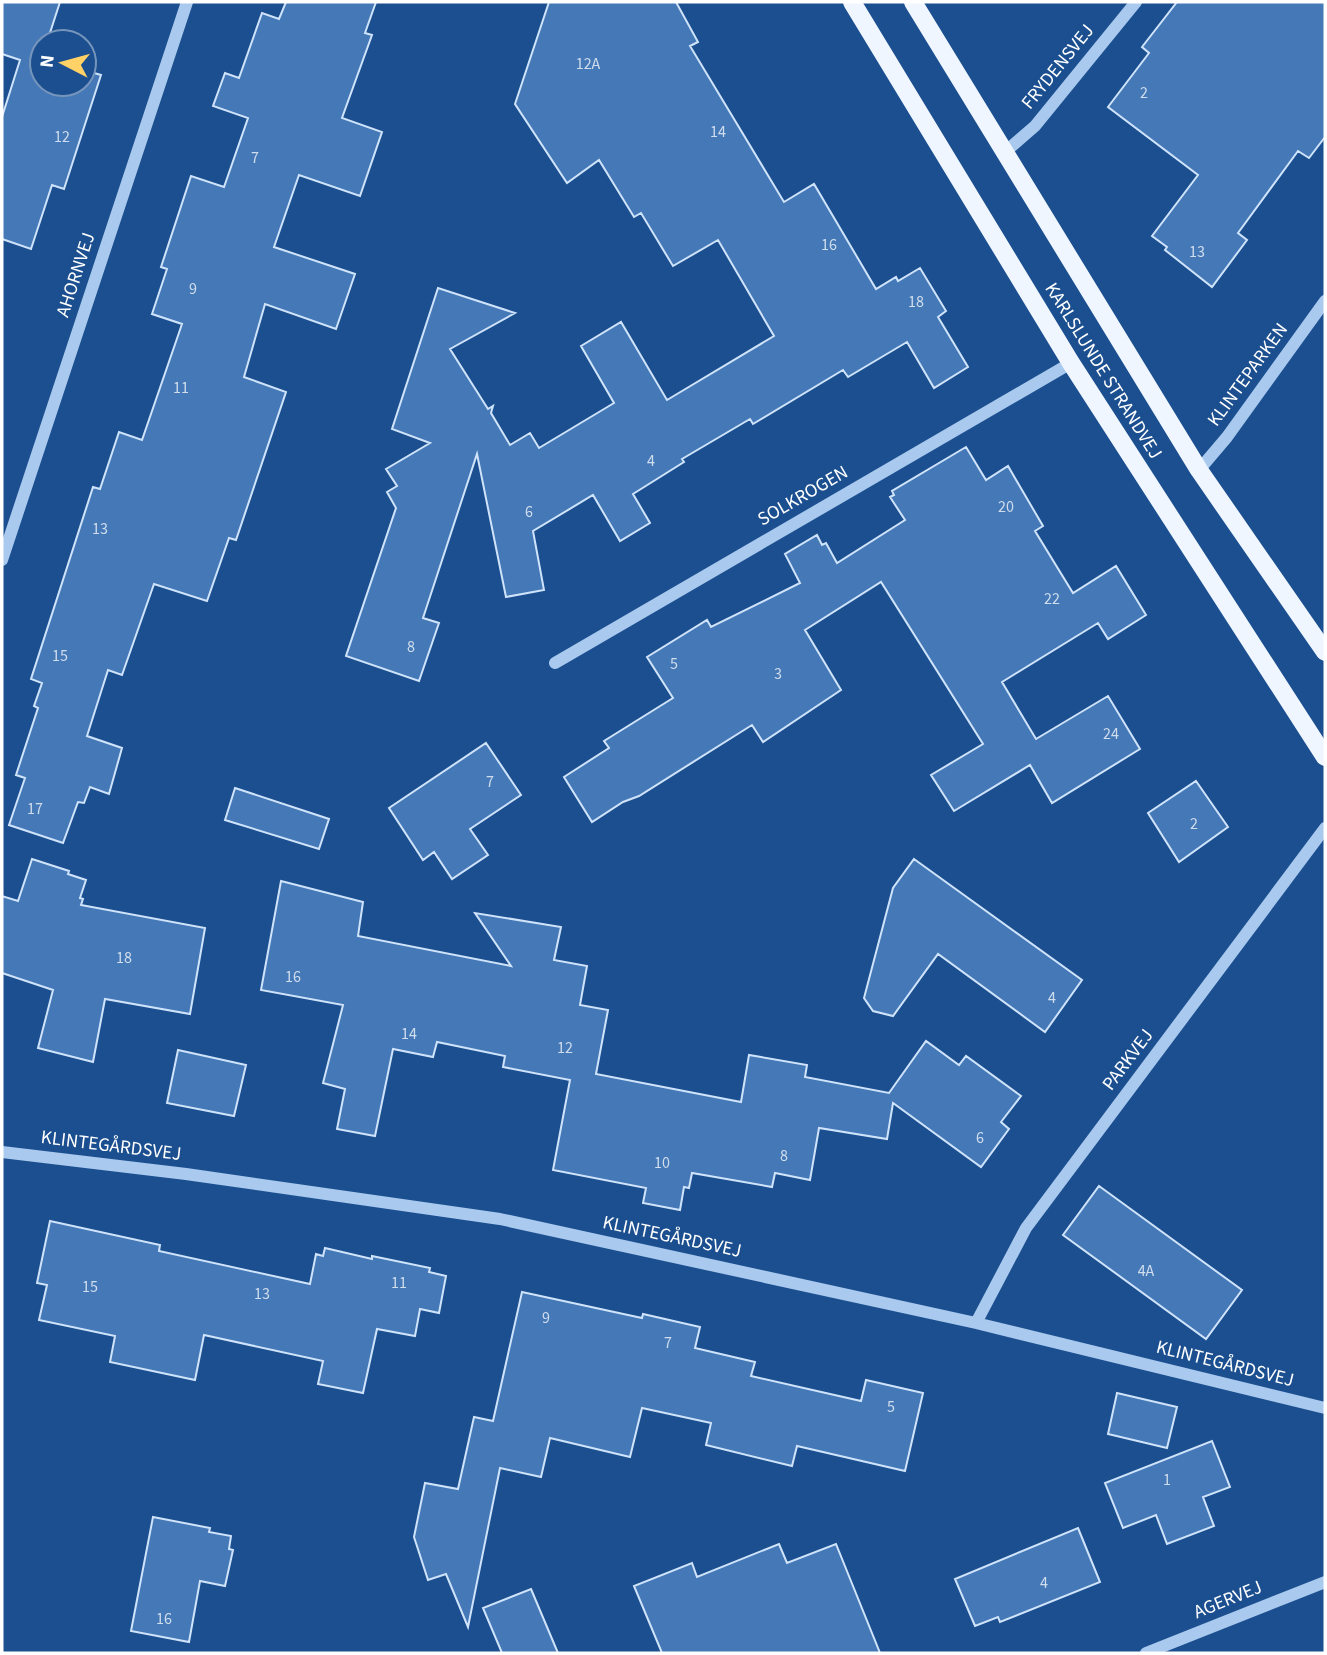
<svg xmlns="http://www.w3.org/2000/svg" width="1327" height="1655" viewBox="0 0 1327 1655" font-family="'Source Sans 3',sans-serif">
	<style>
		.building { fill: #4478b7; stroke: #cfe3fa; stroke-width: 2 }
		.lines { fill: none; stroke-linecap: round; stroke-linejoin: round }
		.minor { stroke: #a9c9ee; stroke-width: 12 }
		.major { stroke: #f0f6ff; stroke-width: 18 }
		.labels { text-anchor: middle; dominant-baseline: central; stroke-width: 6; stroke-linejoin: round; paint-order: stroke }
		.number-label { font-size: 16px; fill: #d0dded }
		.street-label { font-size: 19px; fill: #fff; stroke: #1b4f8f }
	</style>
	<rect width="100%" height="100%" fill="#1b4f8f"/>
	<path class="building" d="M 2,2 L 60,2 L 47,42 L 42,42 L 42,84 L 84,84 L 84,70 L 101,75 L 64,189 L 52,185 L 31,249 L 2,239 L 2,117 L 20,60 L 2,54 Z
		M 286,2 L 376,2 L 365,33 L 372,35 L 342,118 L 382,132 L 360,196 L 299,175 L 274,247 L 355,274 L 336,329 L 265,304 L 244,377 L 286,392 L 236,540 L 229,538 L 207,601 L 154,584 L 122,675 L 108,670 L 87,736 L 122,748 L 109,794 L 90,787 L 84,803 L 78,802 L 63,843 L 9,825 L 25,778 L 16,775 L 38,708 L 34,706 L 42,683 L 31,679 L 93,487 L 100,489 L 119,432 L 142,440 L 182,324 L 152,314 L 167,269 L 161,267 L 191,176 L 224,187 L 248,118 L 213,106 L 225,73 L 239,78 L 262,13 L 279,19 Z
		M 549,2 L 676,2 L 698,42 L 690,46 L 784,202 L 814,184 L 876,289 L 896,277 L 898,281 L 920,268 L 946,311 L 938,317 L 968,367 L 934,388 L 907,342 L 848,377 L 843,370 L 753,424 L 750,419 L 682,459 L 684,462 L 633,494 L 650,523 L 620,541 L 593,495 L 533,531 L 544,590 L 506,597 L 477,454 L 423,618 L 439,623 L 419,681 L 346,656 L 396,508 L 387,492 L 397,486 L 386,469 L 430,443 L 392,429 L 438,288 L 515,313 L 450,349 L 488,409 L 493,406 L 491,413 L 510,445 L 530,433 L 539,448 L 614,403 L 581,346 L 621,322 L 667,400 L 774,336 L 718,240 L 673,266 L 641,213 L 634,217 L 599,160 L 567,183 L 515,104 Z
		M 1177,2 L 1325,2 L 1325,137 L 1309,158 L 1298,151 L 1238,233 L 1247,240 L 1212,287 L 1165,250 L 1167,247 L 1152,236 L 1198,175 L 1108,107 L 1149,53 L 1142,47 Z
		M 966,447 L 986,480 L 1008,466 L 1043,526 L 1035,531 L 1073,593 L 1116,566 L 1146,615 L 1108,639 L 1098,623 L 1002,682 L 1036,739 L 1108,696 L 1140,749 L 1052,803 L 1030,765 L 954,811 L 931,775 L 983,744 L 881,582 L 805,630 L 841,690 L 763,742 L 752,725 L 639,796 L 623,802 L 592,822 L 564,777 L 609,748 L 604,741 L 673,698 L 647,657 L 707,620 L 711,627 L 800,583 L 785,554 L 817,535 L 822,545 L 826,543 L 837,563 L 905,520 L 890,497 L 894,495 L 892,491 Z
		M 486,743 L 521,795 L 470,829 L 488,855 L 452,879 L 434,852 L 423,860 L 389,808 Z
		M 1196,781 L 1228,827 L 1179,862 L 1148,813 Z
		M 235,788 L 329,819 L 319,849 L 225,820 Z
		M 32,859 L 69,871 L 68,874 L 86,880 L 80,898 L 83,899 L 81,905 L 205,928 L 190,1014 L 105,999 L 93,1062 L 38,1048 L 53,990 L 2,973 L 2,896 L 18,901 Z
		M 914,859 L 1082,980 L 1045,1032 L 938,954 L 893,1016 L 873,1011 L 864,998 L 893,888 Z
		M 281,881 L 363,902 L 358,936 L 511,966 L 475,913 L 561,927 L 554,960 L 587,966 L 580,1005 L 608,1010 L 596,1074 L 741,1102 L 749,1055 L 807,1065 L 805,1077 L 889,1093 L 926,1041 L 959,1065 L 966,1056 L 1021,1096 L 1001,1122 L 1009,1129 L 981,1167 L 893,1103 L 887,1139 L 819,1128 L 810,1180 L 775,1173 L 772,1187 L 692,1173 L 689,1188 L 684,1187 L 680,1210 L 643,1203 L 646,1188 L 553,1170 L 570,1080 L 503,1067 L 505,1056 L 437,1042 L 433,1057 L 393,1049 L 375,1136 L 337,1129 L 345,1089 L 323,1083 L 343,1005 L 261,990 Z
		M 178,1050 L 246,1065 L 234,1116 L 167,1103 Z
		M 1099,1186 L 1242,1290 L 1206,1339 L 1063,1235 Z
		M 50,1221 L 160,1245 L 159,1251 L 310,1284 L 316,1254 L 323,1256 L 325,1248 L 372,1259 L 372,1256 L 430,1268 L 429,1272 L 446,1276 L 439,1313 L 420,1309 L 415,1336 L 377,1329 L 363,1393 L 318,1384 L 323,1361 L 204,1335 L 195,1380 L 110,1362 L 115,1336 L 39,1320 L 47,1285 L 37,1283 Z
		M 522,1292 L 642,1318 L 643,1314 L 700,1327 L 695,1348 L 755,1362 L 751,1376 L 861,1401 L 866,1380 L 923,1393 L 905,1471 L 797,1446 L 792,1466 L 706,1445 L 711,1423 L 642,1408 L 630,1457 L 550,1438 L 541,1477 L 500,1468 L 468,1627 L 446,1574 L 428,1580 L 414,1537 L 425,1483 L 458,1489 L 474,1417 L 493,1421 Z
		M 1117,1393 L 1177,1407 L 1167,1448 L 1108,1434 Z
		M 1212,1441 L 1230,1487 L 1203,1497 L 1214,1526 L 1167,1544 L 1156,1515 L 1123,1528 L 1105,1483 Z
		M 153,1517 L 210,1528 L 209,1532 L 231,1536 L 229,1549 L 233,1550 L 225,1586 L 200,1581 L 189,1642 L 131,1631 Z
		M 1078,1528 L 1100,1582 L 1000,1622 L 998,1617 L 975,1626 L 955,1579 Z
		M 779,1544 L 787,1563 L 836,1544 L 880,1653 L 662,1653 L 634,1586 L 692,1563 L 697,1577 Z
		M 531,1589 L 558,1653 L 502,1653 L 483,1608 Z"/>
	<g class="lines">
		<path class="minor" d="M 1005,152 L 1035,126 L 1136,2
			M 1199,470 L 1227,437 L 1325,301
			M 2,560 L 187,2
			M 555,663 L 1071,363
			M 2,1152 L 186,1174 L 500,1219 L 976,1323 L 1325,1408
			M 976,1323 L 1026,1228 L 1325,828
			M 1146,1653 L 1325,1582"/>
		<path class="major" d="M 852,2 L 1071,363 L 1325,757
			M 913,2 L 1199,470 L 1325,652"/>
	</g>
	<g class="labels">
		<g class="number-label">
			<text x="588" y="64">12A</text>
			<text x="1144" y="93">2</text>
			<text x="718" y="132">14</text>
			<text x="62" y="137">12</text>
			<text x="255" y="158">7</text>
			<text x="829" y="245">16</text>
			<text x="1197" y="252">13</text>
			<text x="193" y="289">9</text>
			<text x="916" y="302">18</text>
			<text x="181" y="388">11</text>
			<text x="651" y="461">4</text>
			<text x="1006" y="507">20</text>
			<text x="529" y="512">6</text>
			<text x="100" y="529">13</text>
			<text x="1052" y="599">22</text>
			<text x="411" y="647">8</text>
			<text x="60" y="656">15</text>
			<text x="674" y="664">5</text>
			<text x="778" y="674">3</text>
			<text x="1111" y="734">24</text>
			<text x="490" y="782">7</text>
			<text x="35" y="809">17</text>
			<text x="1194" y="824">2</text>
			<text x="124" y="958">18</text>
			<text x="293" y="977">16</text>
			<text x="1052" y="998">4</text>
			<text x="409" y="1034">14</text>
			<text x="565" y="1048">12</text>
			<text x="980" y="1138">6</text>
			<text x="784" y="1156">8</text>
			<text x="662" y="1163">10</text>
			<text x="1146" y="1271">4A</text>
			<text x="399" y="1283">11</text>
			<text x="90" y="1287">15</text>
			<text x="262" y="1294">13</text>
			<text x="546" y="1318">9</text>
			<text x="668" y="1343">7</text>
			<text x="891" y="1407">5</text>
			<text x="1167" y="1480">1</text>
			<text x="1044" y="1583">4</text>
			<text x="164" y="1619">16</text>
		</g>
		<g class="street-label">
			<text transform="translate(1058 67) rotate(-51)">FRYDENSVEJ</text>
			<text transform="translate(76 275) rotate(-72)">AHORNVEJ</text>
			<text transform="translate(1103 371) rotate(58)">KARLSLUNDE STRANDVEJ</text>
			<text transform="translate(1248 375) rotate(-54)">KLINTEPARKEN</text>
			<text transform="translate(803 496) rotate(-30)">SOLKROGEN</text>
			<text transform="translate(1128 1060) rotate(-53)">PARKVEJ</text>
			<text transform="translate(111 1146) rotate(7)">KLINTEGÅRDSVEJ</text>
			<text transform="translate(672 1237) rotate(12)">KLINTEGÅRDSVEJ</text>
			<text transform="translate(1225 1364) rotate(14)">KLINTEGÅRDSVEJ</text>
			<text transform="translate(1228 1600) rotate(-22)">AGERVEJ</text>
		</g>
	</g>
	<rect width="1327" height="1655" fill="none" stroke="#ffffff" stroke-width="7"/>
	<g transform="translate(63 63) rotate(276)"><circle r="33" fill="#1b4f8f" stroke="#7695bc" stroke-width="2"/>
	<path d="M0-5L12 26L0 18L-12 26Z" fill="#ffd166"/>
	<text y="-10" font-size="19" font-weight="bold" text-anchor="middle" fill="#ffffff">N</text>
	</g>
</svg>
